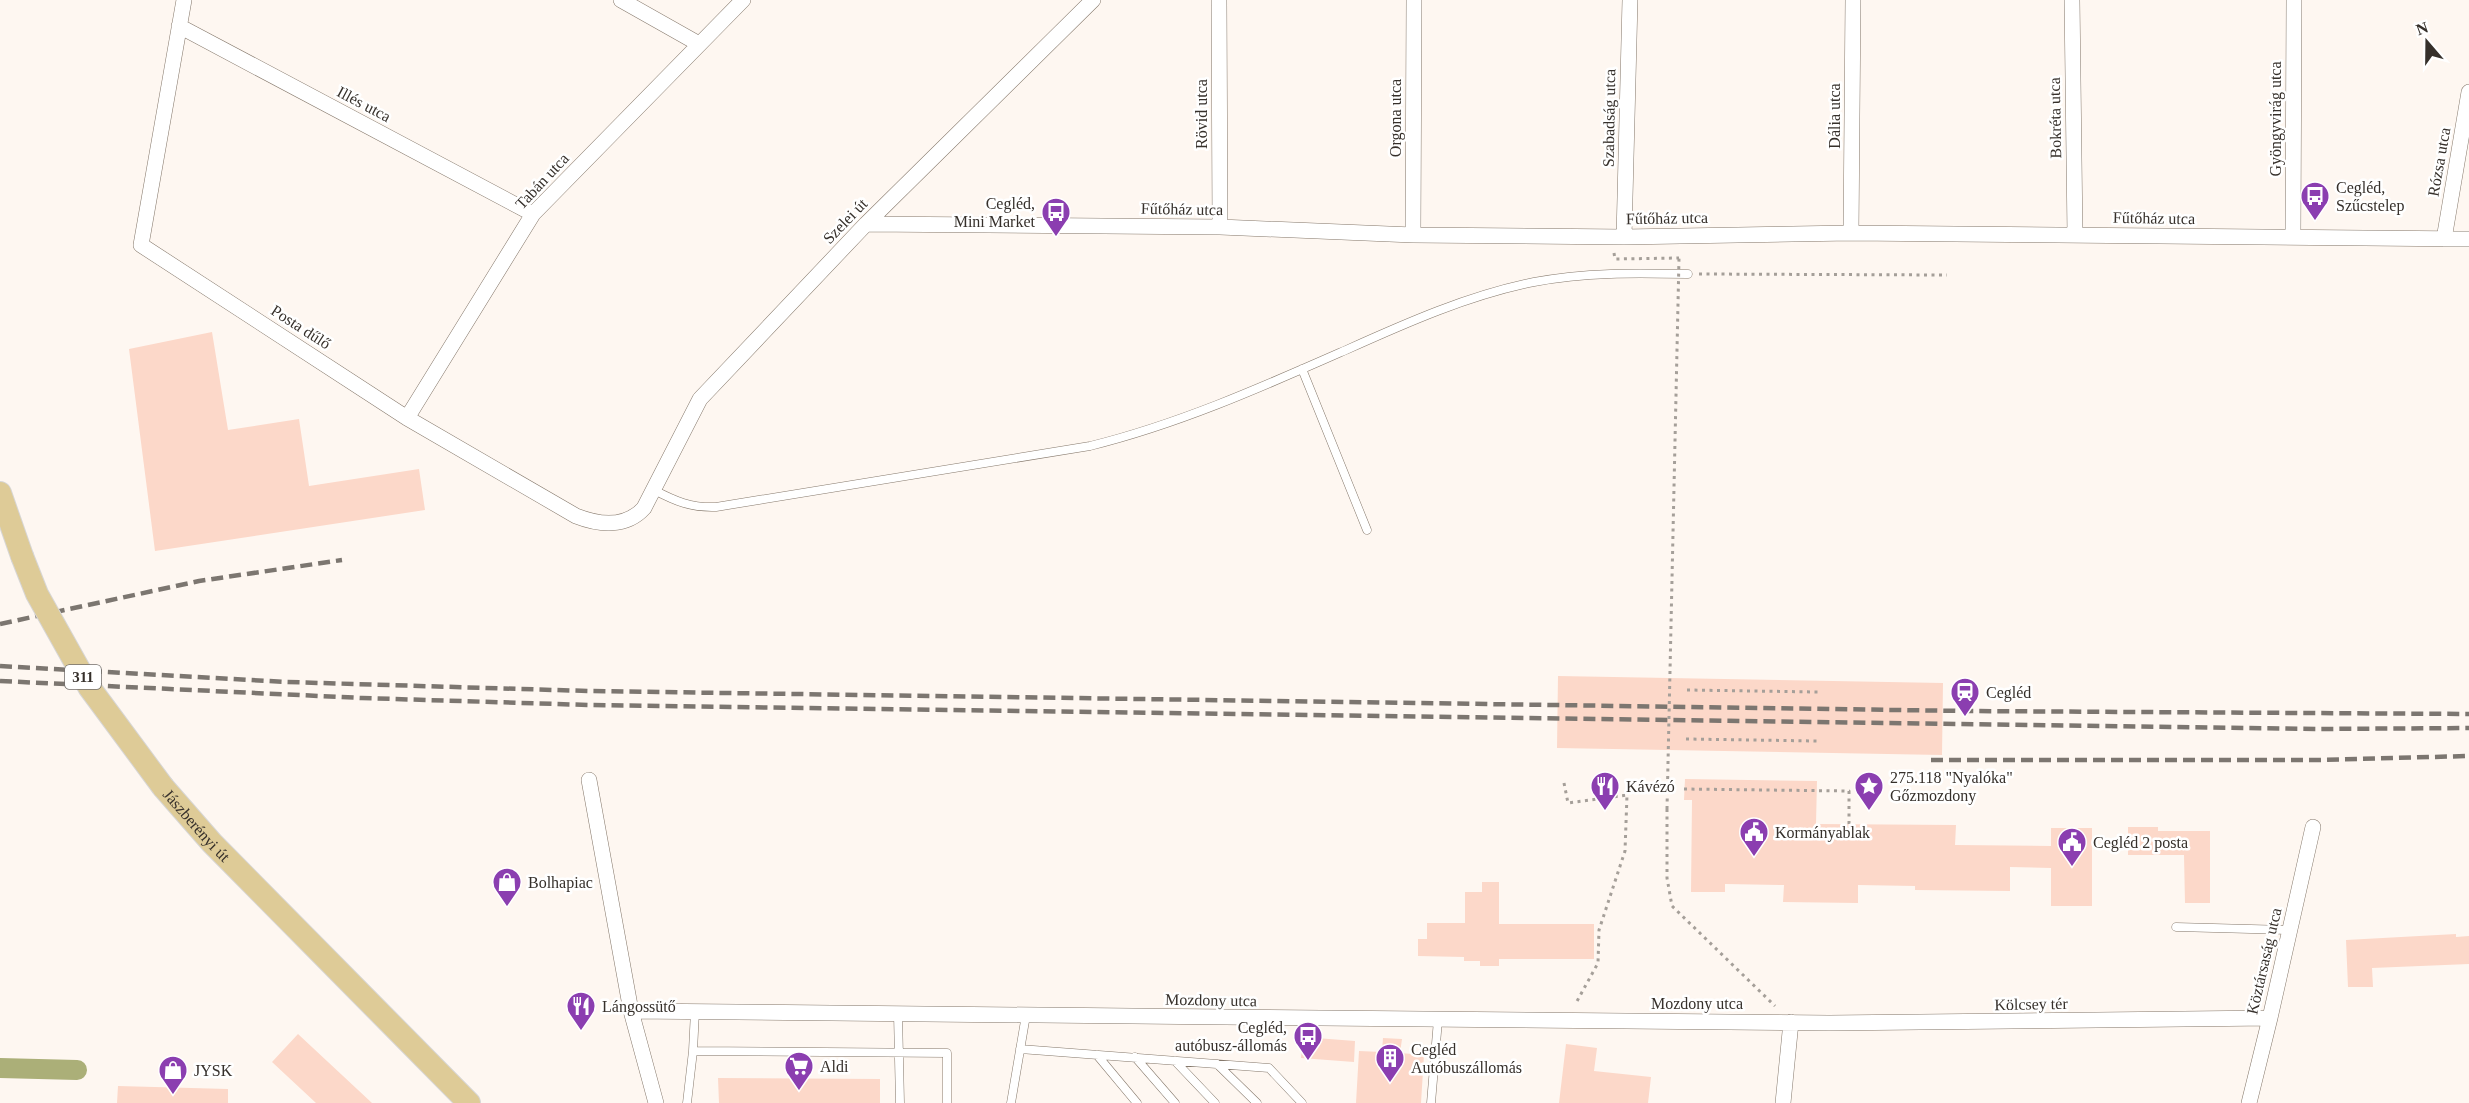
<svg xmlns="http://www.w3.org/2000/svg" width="2469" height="1103" viewBox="0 0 2469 1103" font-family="'Times New Roman',serif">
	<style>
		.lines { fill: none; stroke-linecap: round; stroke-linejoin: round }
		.canal { stroke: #abaf78; stroke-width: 20 }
		.building { fill: #fcd8c9 }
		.lane-casing { stroke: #85786b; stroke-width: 9 }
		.street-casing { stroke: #85786b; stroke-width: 16 }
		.primary-casing { stroke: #d7d6d5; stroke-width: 24 }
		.path { stroke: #a59f99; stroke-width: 3; stroke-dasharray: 3 4.5; stroke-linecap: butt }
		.lane { stroke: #fff; stroke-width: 8 }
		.street { stroke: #fff; stroke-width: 15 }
		.primary { stroke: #decb97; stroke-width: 22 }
		.rail { stroke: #7c7670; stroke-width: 4.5; stroke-dasharray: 12 6; stroke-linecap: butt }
		.primary-bridge-casing { stroke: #d7d6d5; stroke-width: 24; stroke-linecap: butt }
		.path-bridge { stroke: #a59f99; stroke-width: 3; stroke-dasharray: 3 4.5; stroke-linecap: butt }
		.primary-bridge { stroke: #decb97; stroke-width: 22 }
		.labels { text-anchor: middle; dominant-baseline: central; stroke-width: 5; stroke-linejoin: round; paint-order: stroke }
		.shield { fill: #fff; stroke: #726e6b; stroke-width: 1.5 }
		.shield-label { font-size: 15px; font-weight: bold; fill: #36302b }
		.street-label { font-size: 16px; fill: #36302b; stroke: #fff }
		.poi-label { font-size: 16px; fill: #36302b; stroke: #fff; text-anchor: start }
	</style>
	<rect width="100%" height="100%" fill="#fef7f1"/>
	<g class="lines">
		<path class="canal" d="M 0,1068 L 77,1070"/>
	</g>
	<path class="building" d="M 212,332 L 228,430 L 299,419 L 309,486 L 419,469 L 425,510 L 155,551 L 129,349 Z
		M 1558,676 L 1943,683 L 1942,755 L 1557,748 Z
		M 1685,779 L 1817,781 L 1816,824 L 1956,825 L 1955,845 L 2051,846 L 2051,828 L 2092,828 L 2092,906 L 2051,906 L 2051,868 L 2010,867 L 2010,891 L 1915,890 L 1915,886 L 1858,885 L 1858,903 L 1783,902 L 1784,885 L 1725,884 L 1725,892 L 1691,892 L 1692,800 L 1684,800 Z
		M 2128,827 L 2158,827 L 2158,831 L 2210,831 L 2210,903 L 2185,903 L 2184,855 L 2128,855 Z
		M 1482,882 L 1499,882 L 1499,924 L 1594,924 L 1594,959 L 1499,959 L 1499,966 L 1480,966 L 1480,961 L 1464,961 L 1464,957 L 1418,956 L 1418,939 L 1427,939 L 1427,923 L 1465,923 L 1465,892 L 1482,892 Z
		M 2456,934 L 2456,937 L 2469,936 L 2469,964 L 2372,968 L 2373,987 L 2348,987 L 2346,940 Z
		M 298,1034 L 372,1103 L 316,1103 L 272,1062 Z
		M 1303,1037 L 1355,1041 L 1354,1062 L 1301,1058 Z
		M 1383,1038 L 1402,1039 L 1400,1053 L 1424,1055 L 1421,1103 L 1356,1103 L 1359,1051 L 1382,1052 Z
		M 1566,1044 L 1597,1048 L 1594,1071 L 1651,1077 L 1648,1103 L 1559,1103 Z
		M 718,1078 L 880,1079 L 880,1103 L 719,1103 Z
		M 118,1086 L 228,1089 L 228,1103 L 117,1103 Z"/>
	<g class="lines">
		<g class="lane-casing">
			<path id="lane" d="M 1302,369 L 1367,530
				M 654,490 C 675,501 691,508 716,507 L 1090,446 C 1179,424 1262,387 1346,350 C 1406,323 1469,295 1534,282 C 1585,272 1636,273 1688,274
				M 2176,927 L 2290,930
				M 695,1011 L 693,1051 L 947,1053 L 947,1103
				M 898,1014 L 900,1103
				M 1020,1049 L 1269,1068 L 1302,1103
				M 1097,1055 L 1137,1103
				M 1135,1057 L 1175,1103
				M 1175,1061 L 1215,1103
				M 1217,1064 L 1257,1103
				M 687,1103 L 693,1051
				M 1011,1103 L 1026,1015
				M 1431,1103 L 1438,1020"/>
		</g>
		<g class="street-casing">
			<path id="street" d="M 184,0 L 141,245 L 407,418 L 576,516 C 599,525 626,528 644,508 L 700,399 L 866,224 L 1093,0
				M 621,0 L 699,44
				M 1219,0 L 1220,227
				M 2072,0 L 2075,235
				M 179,26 L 533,214
				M 866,224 L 1220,227 L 1413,235 L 1624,237 L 1851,233 L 2469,239
				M 1851,233 L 1853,0
				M 1413,235 L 1414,0
				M 1624,237 L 1630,0
				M 2293,237 L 2294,0
				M 2444,239 L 2469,92
				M 407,418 L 533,214 L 743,0
				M 589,780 L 631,1011 L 656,1103
				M 631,1011 L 1829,1023 L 2270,1018
				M 1783,1103 L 1791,1022
				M 2249,1103 L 2270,1018 L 2313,827"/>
		</g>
		<g class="primary-casing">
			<g id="primary">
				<path d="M 0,493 L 22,556"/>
				<path id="s1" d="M 163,787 L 212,843 L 469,1103"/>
			</g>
		</g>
		<path class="path" d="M 1614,253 L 1615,259 L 1679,258
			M 1699,274 L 1947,275
			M 1687,690 L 1818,692
			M 1686,739 L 1817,741
			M 1564,783 L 1568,803 L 1627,795 L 1625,851 L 1599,930 L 1598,963 L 1576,1003
			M 1684,789 L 1849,791 L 1849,824
			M 1667,809 L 1667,878 L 1672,906 L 1775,1006"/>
		<use href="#lane" class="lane"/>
		<use href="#street" class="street"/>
		<use href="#primary" class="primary"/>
		<path class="rail" d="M 0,624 L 199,581 L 342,560
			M 0,666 L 287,682 L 589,691 L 1966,711 L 2469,714
			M 0,681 L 362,698 L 589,705 L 2318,729 L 2469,728
			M 1931,760 L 2317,760 L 2469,756"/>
		<g class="primary-bridge-casing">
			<path id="primary-bridge" d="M 22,556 L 37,594 L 89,687 L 163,787"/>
		</g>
		<path class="path-bridge" d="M 1667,809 L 1679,258"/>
		<use href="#primary-bridge" class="primary-bridge"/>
	</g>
	<defs>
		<g id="bus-pin" transform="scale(1.5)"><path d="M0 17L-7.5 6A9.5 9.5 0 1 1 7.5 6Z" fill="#8b3eb0" stroke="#fff"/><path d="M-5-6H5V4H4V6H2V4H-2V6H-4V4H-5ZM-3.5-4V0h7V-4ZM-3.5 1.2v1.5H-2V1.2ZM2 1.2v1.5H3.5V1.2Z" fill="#fff"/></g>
		<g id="station-pin" transform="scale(1.5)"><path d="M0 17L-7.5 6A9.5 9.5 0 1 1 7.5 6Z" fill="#8b3eb0" stroke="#fff"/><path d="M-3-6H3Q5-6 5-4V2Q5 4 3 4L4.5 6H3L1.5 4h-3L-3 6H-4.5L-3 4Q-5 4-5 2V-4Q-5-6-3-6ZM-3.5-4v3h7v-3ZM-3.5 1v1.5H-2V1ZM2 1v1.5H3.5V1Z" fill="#fff"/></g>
		<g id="restaurant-pin" transform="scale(1.5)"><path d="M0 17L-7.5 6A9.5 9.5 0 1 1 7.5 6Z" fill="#8b3eb0" stroke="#fff"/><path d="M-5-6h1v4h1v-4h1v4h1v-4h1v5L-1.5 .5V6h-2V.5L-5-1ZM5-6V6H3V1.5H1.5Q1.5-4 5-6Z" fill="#fff"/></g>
		<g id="sight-pin" transform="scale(1.5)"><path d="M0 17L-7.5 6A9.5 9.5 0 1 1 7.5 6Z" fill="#8b3eb0" stroke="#fff"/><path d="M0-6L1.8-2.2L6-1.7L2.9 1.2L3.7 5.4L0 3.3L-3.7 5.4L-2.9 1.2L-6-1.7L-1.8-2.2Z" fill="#fff"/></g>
		<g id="civic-pin" transform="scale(1.5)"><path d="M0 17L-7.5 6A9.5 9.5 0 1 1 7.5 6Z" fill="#8b3eb0" stroke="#fff"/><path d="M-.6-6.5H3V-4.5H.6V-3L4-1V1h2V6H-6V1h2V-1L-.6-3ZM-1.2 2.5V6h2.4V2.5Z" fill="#fff"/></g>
		<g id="shop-pin" transform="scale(1.5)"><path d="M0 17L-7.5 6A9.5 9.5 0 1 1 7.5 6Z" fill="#8b3eb0" stroke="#fff"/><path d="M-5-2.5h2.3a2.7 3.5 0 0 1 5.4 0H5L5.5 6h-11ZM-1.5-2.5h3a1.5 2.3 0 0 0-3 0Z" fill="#fff"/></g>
		<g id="building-pin" transform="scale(1.5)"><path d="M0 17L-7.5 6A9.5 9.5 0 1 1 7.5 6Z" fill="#8b3eb0" stroke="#fff"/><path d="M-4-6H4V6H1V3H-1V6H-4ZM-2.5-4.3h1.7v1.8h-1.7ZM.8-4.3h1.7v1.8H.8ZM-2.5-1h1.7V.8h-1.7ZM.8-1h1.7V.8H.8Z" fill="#fff"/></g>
		<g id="supermarket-pin" transform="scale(1.5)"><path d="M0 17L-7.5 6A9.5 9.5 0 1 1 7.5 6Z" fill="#8b3eb0" stroke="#fff"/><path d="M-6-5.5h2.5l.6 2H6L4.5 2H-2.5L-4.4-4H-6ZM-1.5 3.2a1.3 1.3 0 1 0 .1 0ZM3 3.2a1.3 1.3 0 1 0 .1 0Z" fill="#fff"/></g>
	</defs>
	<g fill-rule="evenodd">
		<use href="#bus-pin" x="2315" y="196"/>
		<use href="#bus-pin" x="1056" y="212"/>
		<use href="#station-pin" x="1965" y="692"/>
		<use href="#restaurant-pin" x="1605" y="786"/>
		<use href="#sight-pin" x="1869" y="786"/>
		<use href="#civic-pin" x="1754" y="832"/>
		<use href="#civic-pin" x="2072" y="842"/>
		<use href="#shop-pin" x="507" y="882"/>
		<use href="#restaurant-pin" x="581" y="1006"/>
		<use href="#bus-pin" x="1308" y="1036"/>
		<use href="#building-pin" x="1390" y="1058"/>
		<use href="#supermarket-pin" x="799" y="1066"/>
		<use href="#shop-pin" x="173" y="1070"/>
	</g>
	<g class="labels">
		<rect class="shield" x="65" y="665" width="36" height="24" rx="4.5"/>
		<g class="shield-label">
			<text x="83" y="677">311</text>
		</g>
		<g class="street-label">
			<text transform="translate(364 104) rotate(28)">Illés utca</text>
			<text transform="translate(1201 114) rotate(-90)">Rövid utca</text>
			<text transform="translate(1834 116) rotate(-90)">Dália utca</text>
			<text transform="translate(1395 118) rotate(-90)">Orgona utca</text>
			<text transform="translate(1609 118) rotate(-89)">Szabadság utca</text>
			<text transform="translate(2055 118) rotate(-91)">Bokréta utca</text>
			<text transform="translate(2275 119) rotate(-90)">Gyöngyvirág utca</text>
			<text transform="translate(2439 162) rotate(-80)">Rózsa utca</text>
			<text transform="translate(542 181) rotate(-47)">Tabán utca</text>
			<text transform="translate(1182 209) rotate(1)">Fűtőház utca</text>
			<text transform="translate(1667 218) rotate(-1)">Fűtőház utca</text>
			<text transform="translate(2154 218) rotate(1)">Fűtőház utca</text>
			<text transform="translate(845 221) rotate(-46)">Szelei út</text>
			<text transform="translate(301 327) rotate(33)">Posta dűlő</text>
			<text stroke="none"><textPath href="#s1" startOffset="51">Jászberényi út</textPath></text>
			<text transform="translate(2264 961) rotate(-77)">Köztársaság utca</text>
			<text transform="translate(1211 1000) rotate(1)">Mozdony utca</text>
			<text x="1697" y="1003">Mozdony utca</text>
			<text transform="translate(2031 1004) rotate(-1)">Kölcsey tér</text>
		</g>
		<g class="poi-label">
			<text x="2336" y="187">Cegléd,<tspan x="2336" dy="18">Szűcstelep</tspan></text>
			<text x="1035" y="203" text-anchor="end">Cegléd,<tspan x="1035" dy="18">Mini Market</tspan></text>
			<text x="1986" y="692">Cegléd</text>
			<text x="1890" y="777">275.118 "Nyalóka"<tspan x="1890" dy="18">Gőzmozdony</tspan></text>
			<text x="1626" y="786">Kávézó</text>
			<text x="1775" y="832">Kormányablak</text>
			<text x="2093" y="842">Cegléd 2 posta</text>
			<text x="528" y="882">Bolhapiac</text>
			<text x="602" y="1006">Lángossütő</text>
			<text x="1287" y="1027" text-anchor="end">Cegléd,<tspan x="1287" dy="18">autóbusz-állomás</tspan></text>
			<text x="1411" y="1049">Cegléd<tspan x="1411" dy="18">Autóbuszállomás</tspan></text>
			<text x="820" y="1066">Aldi</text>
			<text x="194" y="1070">JYSK</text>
		</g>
	</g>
	<g transform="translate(2427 42) rotate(340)" stroke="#ffffff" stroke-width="4.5" paint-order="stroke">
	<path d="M0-4.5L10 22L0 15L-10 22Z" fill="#36302b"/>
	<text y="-9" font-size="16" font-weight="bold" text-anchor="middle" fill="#36302b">N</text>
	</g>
</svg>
